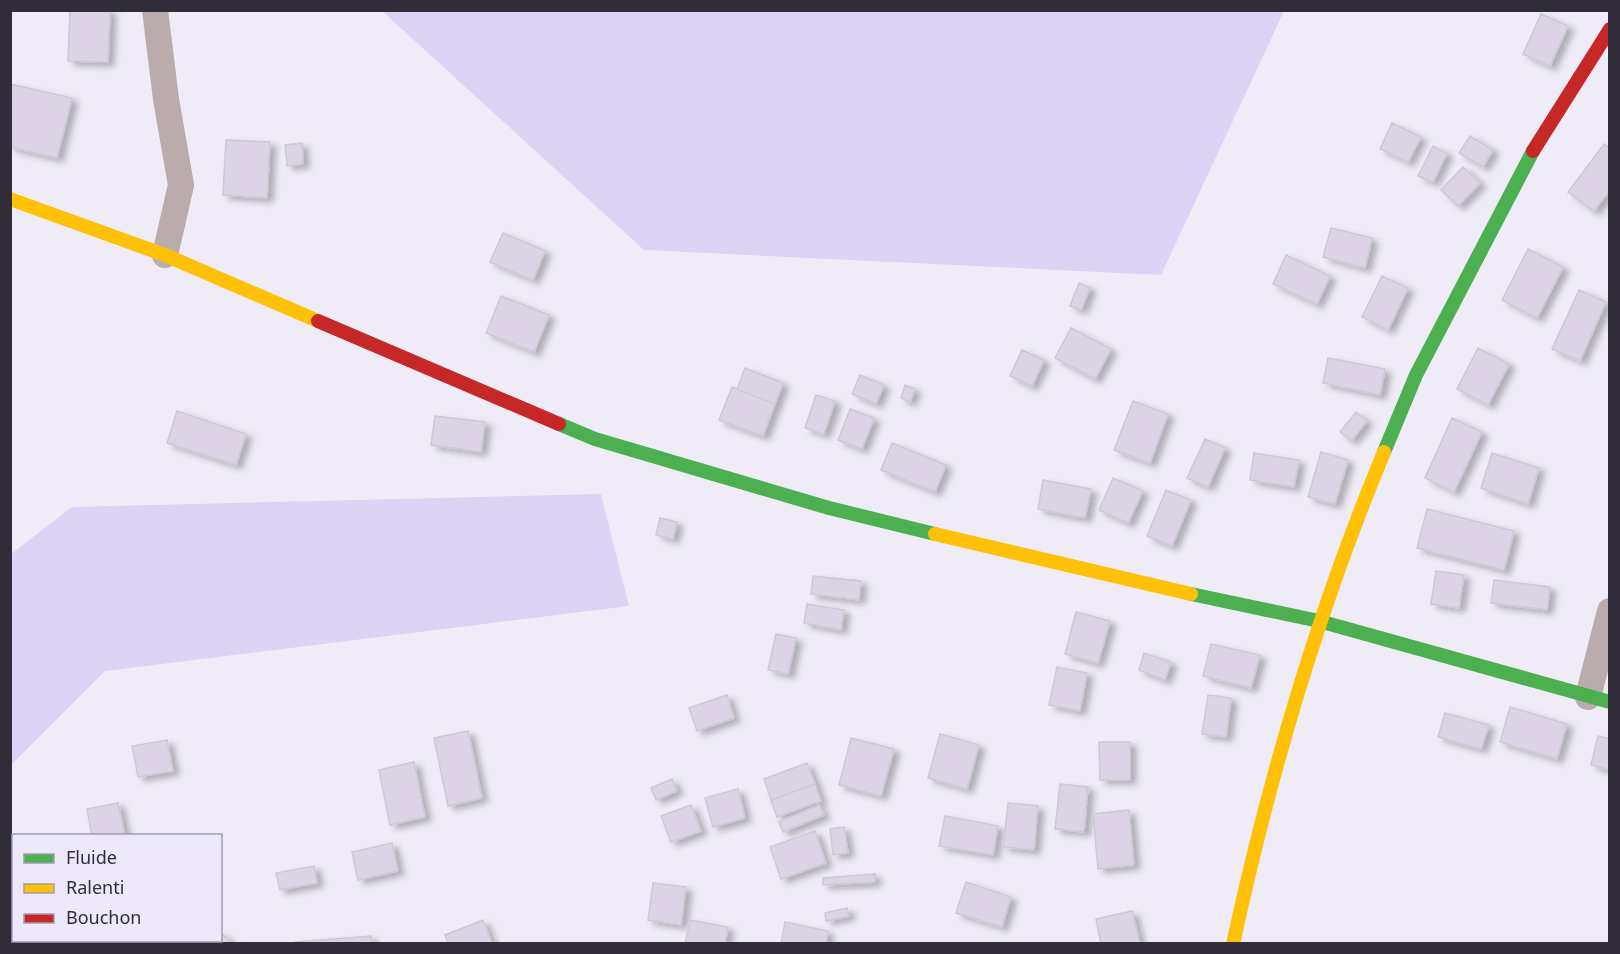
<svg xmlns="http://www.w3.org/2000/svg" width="1620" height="954" viewBox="0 0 1620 954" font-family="'Noto Sans',sans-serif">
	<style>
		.green { fill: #dcd3f5 }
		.building { fill: #dcd4e4; stroke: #cdc9d3; stroke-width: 1.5; filter: url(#shadow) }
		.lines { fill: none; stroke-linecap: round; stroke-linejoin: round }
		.street { stroke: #baabac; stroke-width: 26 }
		.fast { stroke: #4caf50; stroke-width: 14 }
		.slow { stroke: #ffc107; stroke-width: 14 }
		.jam { stroke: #c62828; stroke-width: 14 }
	</style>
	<defs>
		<filter id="shadow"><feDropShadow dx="6" dy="4" stdDeviation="3" flood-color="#0004"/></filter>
	</defs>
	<rect width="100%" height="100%" fill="#efecf7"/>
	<path class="green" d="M 382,11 L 1284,11 L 1161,275 L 644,250 Z
		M 601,494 L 629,606 L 105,671 L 11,765 L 11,554 L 72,507 Z"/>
	<path class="building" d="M 70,10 L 110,10 L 108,62 L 68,61 Z
		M 1541,14 L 1568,26 L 1550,66 L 1523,54 Z
		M 10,84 L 72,98 L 57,158 L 10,147 Z
		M 1392,123 L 1421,137 L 1408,162 L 1380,149 Z
		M 1470,136 L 1493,150 L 1483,167 L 1459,153 Z
		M 226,140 L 270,142 L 267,198 L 223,195 Z
		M 302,143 L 303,164 L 287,166 L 285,145 Z
		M 1604,144 L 1610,148 L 1610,190 L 1594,211 L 1568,192 Z
		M 1433,146 L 1447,153 L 1433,182 L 1418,176 Z
		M 1463,167 L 1480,183 L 1458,206 L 1441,190 Z
		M 1331,228 L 1372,238 L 1365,268 L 1323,257 Z
		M 503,233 L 545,251 L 533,280 L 490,262 Z
		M 1528,249 L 1563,267 L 1537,318 L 1502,300 Z
		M 1286,255 L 1330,276 L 1317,304 L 1273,284 Z
		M 1382,276 L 1408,288 L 1388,330 L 1362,317 Z
		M 1079,283 L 1090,288 L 1081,310 L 1070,306 Z
		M 1579,290 L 1606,302 L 1580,361 L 1552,349 Z
		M 501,296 L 549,315 L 534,352 L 486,333 Z
		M 1071,328 L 1111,349 L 1095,379 L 1055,358 Z
		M 1478,348 L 1509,364 L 1488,405 L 1457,389 Z
		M 1022,350 L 1044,360 L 1032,386 L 1010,376 Z
		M 1328,358 L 1385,369 L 1380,395 L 1323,383 Z
		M 745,368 L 783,383 L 775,404 L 737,389 Z
		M 860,375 L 884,385 L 876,404 L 852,394 Z
		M 905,385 L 915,389 L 910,402 L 901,398 Z
		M 732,387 L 775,404 L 763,436 L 719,420 Z
		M 816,395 L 835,401 L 824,434 L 805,428 Z
		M 1133,401 L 1168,414 L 1150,463 L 1114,450 Z
		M 850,409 L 874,418 L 862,449 L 838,440 Z
		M 177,411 L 246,434 L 236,465 L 167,443 Z
		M 1356,412 L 1367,421 L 1351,441 L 1340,432 Z
		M 435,416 L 485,422 L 481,452 L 431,445 Z
		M 1452,418 L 1482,432 L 1454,492 L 1425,478 Z
		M 1205,439 L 1225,448 L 1208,487 L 1187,478 Z
		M 892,443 L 946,465 L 935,492 L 881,470 Z
		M 1321,452 L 1348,460 L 1335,504 L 1308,497 Z
		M 1254,453 L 1299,460 L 1294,487 L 1250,480 Z
		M 1492,453 L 1539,468 L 1528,504 L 1481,488 Z
		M 1113,478 L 1143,491 L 1128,523 L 1099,510 Z
		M 1043,480 L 1091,489 L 1085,518 L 1038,509 Z
		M 1166,490 L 1191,500 L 1172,546 L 1147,536 Z
		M 1427,509 L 1514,531 L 1504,570 L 1417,548 Z
		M 660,518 L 677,522 L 673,539 L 656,535 Z
		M 1436,571 L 1464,575 L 1459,608 L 1431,604 Z
		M 813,576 L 861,581 L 859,600 L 811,594 Z
		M 1494,580 L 1550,587 L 1547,610 L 1491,603 Z
		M 807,604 L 844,610 L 841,630 L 804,623 Z
		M 1076,612 L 1110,621 L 1098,663 L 1065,654 Z
		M 776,634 L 796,638 L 788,674 L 768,670 Z
		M 1211,644 L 1260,655 L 1251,688 L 1203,676 Z
		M 1144,653 L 1171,662 L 1165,680 L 1139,670 Z
		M 1057,667 L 1087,673 L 1080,711 L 1049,705 Z
		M 727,695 L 734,718 L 697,731 L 689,708 Z
		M 1208,695 L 1231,698 L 1226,737 L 1202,734 Z
		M 1510,707 L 1567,724 L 1557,759 L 1500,742 Z
		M 1445,713 L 1489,725 L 1481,749 L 1438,737 Z
		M 468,731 L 482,798 L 448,806 L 434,738 Z
		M 940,734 L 979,745 L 967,789 L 928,778 Z
		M 1598,736 L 1610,739 L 1610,770 L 1591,765 Z
		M 851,738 L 894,749 L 881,796 L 839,785 Z
		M 167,740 L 173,771 L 138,777 L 132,746 Z
		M 1099,742 L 1130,742 L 1130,780 L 1100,780 Z
		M 414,762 L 425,817 L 390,825 L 379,770 Z
		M 807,763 L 815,784 L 771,800 L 764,779 Z
		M 672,779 L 677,791 L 656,800 L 651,788 Z
		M 815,784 L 821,801 L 777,817 L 771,800 Z
		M 1060,784 L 1088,787 L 1084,832 L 1055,829 Z
		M 738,789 L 745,818 L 713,827 L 705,798 Z
		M 118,803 L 125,836 L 92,836 L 87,809 Z
		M 1008,803 L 1038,806 L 1034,850 L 1003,847 Z
		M 691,805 L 701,831 L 671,842 L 661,816 Z
		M 819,805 L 824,815 L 783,832 L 779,822 Z
		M 1129,810 L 1134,865 L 1098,869 L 1093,814 Z
		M 945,816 L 998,826 L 993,855 L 939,846 Z
		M 844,827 L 848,853 L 833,855 L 830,829 Z
		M 815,831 L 826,863 L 781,879 L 770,847 Z
		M 392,843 L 398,871 L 358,880 L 352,852 Z
		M 314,866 L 317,883 L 280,890 L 276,873 Z
		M 875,874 L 875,882 L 823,885 L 823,878 Z
		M 966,882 L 1011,897 L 1002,927 L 956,913 Z
		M 653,883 L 686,887 L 681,925 L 648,920 Z
		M 847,908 L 849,916 L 826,921 L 825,913 Z
		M 1132,911 L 1140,944 L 1101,944 L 1096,919 Z
		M 483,920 L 492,944 L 448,944 L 445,935 Z
		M 690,920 L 728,927 L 725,944 L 685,944 Z
		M 785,922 L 828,931 L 826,944 L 781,944 Z
		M 220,932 L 233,944 L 202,944 L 205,940 L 220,940 Z
		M 371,936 L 372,944 L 295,944 L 295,942 Z
		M 28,940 L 74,940 L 76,944 L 29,944 Z"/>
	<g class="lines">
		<path class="street" d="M 155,10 L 166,99 L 181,185 L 165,255
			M 1588,697 L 1610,611"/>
		<path class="fast" d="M 559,424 L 595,439 L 829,508 L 935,534
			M 1384,452 L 1416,375 L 1533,151
			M 1191,594 L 1319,621 L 1610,702"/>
		<path class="slow" d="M 10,199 L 165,255 L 318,321
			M 935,534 L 1191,594
			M 1233,944 C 1270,773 1317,613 1384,452"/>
		<path class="jam" d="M 1533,151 L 1610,29
			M 318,321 L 559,424"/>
	</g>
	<rect width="1620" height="954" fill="none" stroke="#302d39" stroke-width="24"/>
	<rect x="12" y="834" width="210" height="108" fill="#ede8fc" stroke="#a19dae" stroke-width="1.5"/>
	<rect x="24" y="854" width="30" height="9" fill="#4caf50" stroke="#a19dae" stroke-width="1.5"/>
	<text x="66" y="864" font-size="18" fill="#302d39">Fluide</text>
	<rect x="24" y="884" width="30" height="9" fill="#ffc107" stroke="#a19dae" stroke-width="1.5"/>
	<text x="66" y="894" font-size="18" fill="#302d39">Ralenti</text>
	<rect x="24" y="914" width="30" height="9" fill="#c62828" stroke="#a19dae" stroke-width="1.5"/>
	<text x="66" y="924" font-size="18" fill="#302d39">Bouchon</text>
</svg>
